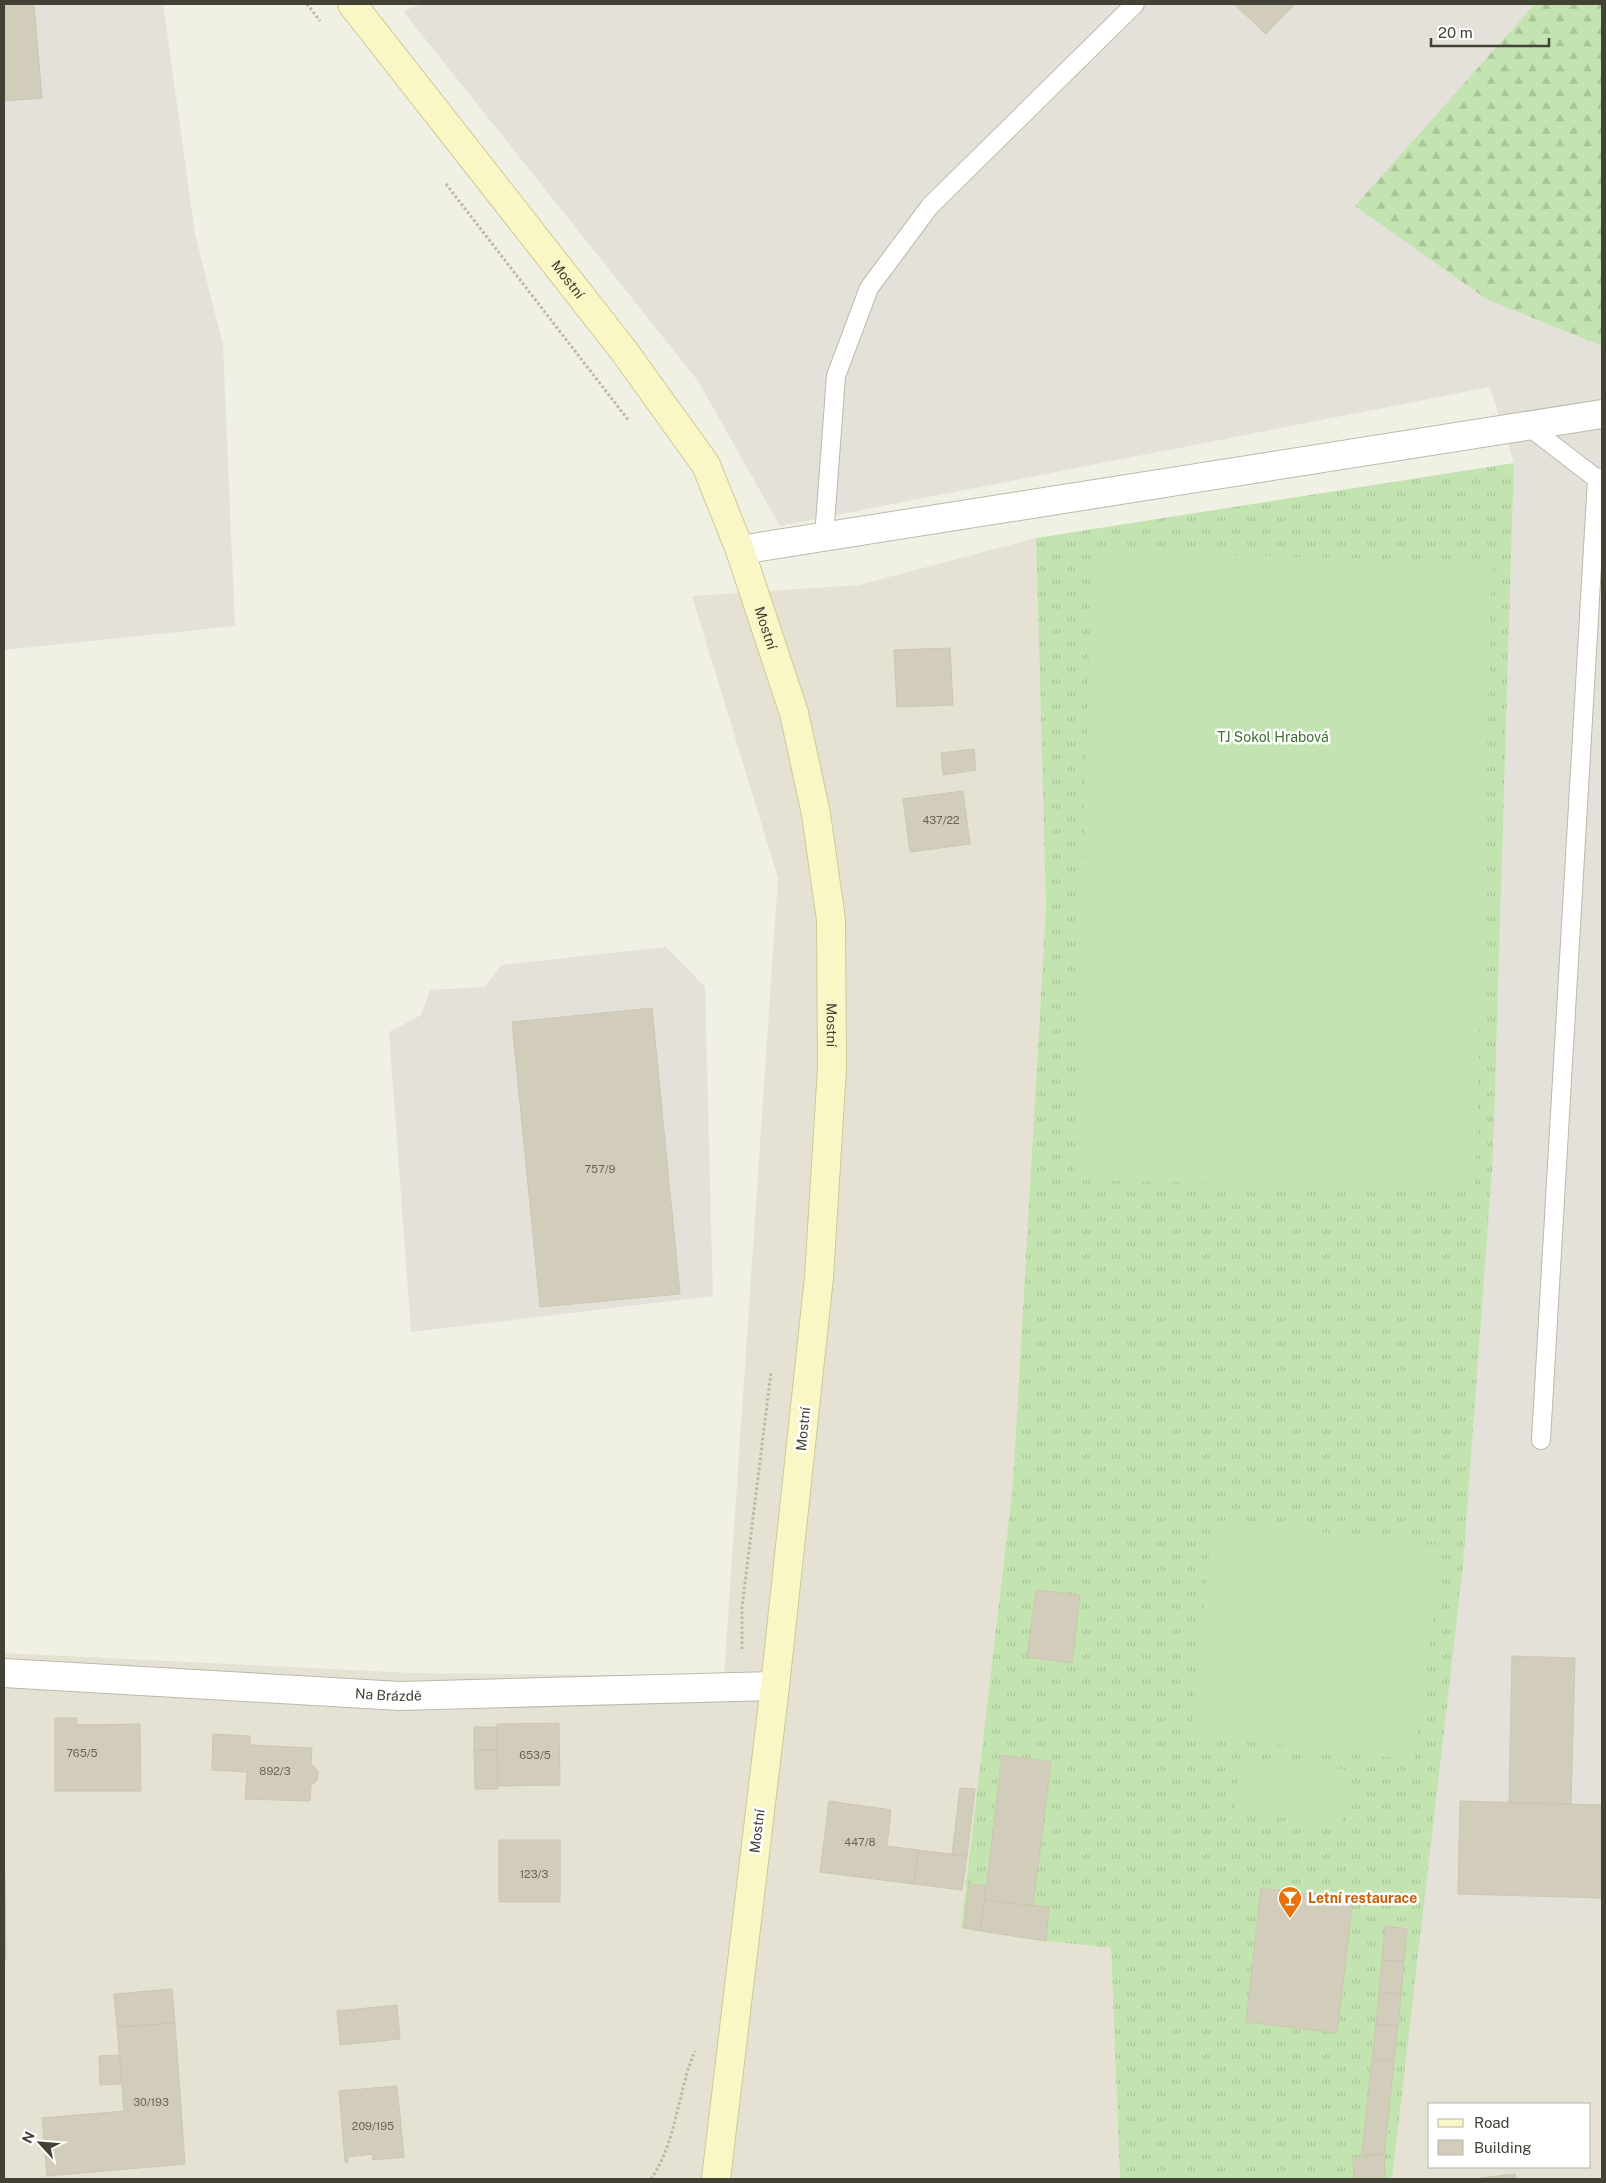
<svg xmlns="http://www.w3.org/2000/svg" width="1606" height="2183" viewBox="0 0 1606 2183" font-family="'Public Sans',sans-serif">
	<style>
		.residential { fill: #e5e2d4; fill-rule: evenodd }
		.industrial { fill: #e3e1da }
		.grass { fill: url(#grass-tufts) }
		.forest { fill: url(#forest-firs) }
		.garden { fill: #c3e3b0 }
		.building { fill: #d2cdbb; stroke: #ccc6af }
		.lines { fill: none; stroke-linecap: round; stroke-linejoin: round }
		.service-casing { stroke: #bcb9a9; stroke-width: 20 }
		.minor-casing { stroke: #bcb9a9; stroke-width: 30 }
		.secondary-casing { stroke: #cec997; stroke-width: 30 }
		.path { stroke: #bdb79b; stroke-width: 3; stroke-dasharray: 2.5 2.5; stroke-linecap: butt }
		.service { stroke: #fff; stroke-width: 18 }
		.minor { stroke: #fff; stroke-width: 28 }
		.secondary { stroke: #faf7c6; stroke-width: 28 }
		.labels { text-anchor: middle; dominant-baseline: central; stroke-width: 5; stroke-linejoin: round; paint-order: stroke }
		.number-label { font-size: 11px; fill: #676356 }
		.street-label { font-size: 14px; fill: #434035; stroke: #fff }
		.park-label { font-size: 14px; fill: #3b702d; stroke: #fff }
		.food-label { font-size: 14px; font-weight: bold; fill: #c56008; stroke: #fff; text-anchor: start }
	</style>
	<defs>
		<pattern id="grass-tufts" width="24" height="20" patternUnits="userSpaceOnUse" patternTransform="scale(1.25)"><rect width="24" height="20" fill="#c3e3b0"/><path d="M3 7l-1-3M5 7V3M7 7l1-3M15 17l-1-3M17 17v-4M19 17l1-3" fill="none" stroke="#a9c498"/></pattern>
		<pattern id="forest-firs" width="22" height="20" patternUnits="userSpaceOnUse" patternTransform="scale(1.25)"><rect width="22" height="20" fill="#c3e3b0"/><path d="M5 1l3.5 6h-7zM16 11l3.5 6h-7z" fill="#a9c498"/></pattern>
	</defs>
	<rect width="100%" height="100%" fill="#f1f0e5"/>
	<path class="residential" d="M 1036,538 L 1046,906 L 1013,1483 L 961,1928 L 1046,1941 L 1111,1948 L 1120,2179 L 4,2179 L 4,1653 L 414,1673 L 724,1676 L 778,878 L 692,596 L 859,585 Z
		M 1420,1926 L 1602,1928 L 1602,2179 L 1392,2179 ZM 1430,2104 L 1590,2104 L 1590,2167 L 1430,2167 Z"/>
	<path class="industrial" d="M 4,4 L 163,4 L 195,234 L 223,345 L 235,626 L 4,650 Z
		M 424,4 L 1535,4 L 1356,206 L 1488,300 L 1602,346 L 1602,1928 L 1420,1926 L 1463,1567 L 1493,1157 L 1514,463 L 1490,387 L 780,526 L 698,381 L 403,11 Z
		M 666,947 L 705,987 L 713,1296 L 411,1332 L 389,1032 L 421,1015 L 430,990 L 484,987 L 502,965 Z"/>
	<path class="grass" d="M 1514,463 L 1493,1157 L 1463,1567 L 1392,2179 L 1120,2179 L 1111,1948 L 1046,1941 L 961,1928 L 1013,1483 L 1046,906 L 1036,538 Z"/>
	<path class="forest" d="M 1535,4 L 1602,4 L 1602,346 L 1488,300 L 1355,206 Z"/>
	<path class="garden" d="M 1092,551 L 1492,562 L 1475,1190 L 1074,1180 Z
		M 1213,1520 L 1443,1546 L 1414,1760 L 1190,1735 Z
		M 1241,1759 L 1348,1770 L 1342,1824 L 1235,1813 Z"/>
	<path class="building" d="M 4,4 L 34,4 L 42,98 L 4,101 Z
		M 1234,4 L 1295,4 L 1266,34 Z
		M 950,648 L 953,705 L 897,707 L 894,650 Z
		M 974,749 L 976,770 L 943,775 L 941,753 Z
		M 963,791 L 970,844 L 910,852 L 903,799 Z
		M 652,1008 L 680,1294 L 540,1307 L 512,1022 Z
		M 1036,1590 L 1080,1595 L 1072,1663 L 1027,1657 Z
		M 1512,1656 L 1575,1658 L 1571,1804 L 1509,1803 Z
		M 55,1718 L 77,1718 L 77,1725 L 140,1724 L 141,1791 L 55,1791 Z
		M 559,1723 L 560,1785 L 498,1786 L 497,1724 Z
		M 474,1727 L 497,1727 L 497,1750 L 474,1750 Z
		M 213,1734 L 250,1736 L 250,1745 L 312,1748 L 311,1764 L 318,1771 L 317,1780 L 311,1786 L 310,1801 L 245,1799 L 247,1772 L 212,1770 Z
		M 474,1750 L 497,1750 L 498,1789 L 475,1789 Z
		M 1002,1755 L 1051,1762 L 1033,1906 L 985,1900 Z
		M 960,1788 L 975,1789 L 967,1856 L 952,1855 Z
		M 829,1801 L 891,1810 L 887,1846 L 918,1850 L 914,1884 L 820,1872 Z
		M 1460,1801 L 1602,1805 L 1602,1898 L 1458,1894 Z
		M 499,1840 L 560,1840 L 560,1902 L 499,1902 Z
		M 918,1850 L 967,1856 L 962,1890 L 914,1884 Z
		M 4,1875 L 5,1875 L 6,1960 L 4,1960 Z
		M 969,1884 L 986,1886 L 980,1931 L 964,1928 Z
		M 1261,1888 L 1353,1899 L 1337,2033 L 1246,2022 Z
		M 985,1900 L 1049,1907 L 1046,1941 L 980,1931 Z
		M 1385,1926 L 1407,1929 L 1404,1961 L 1382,1960 Z
		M 1382,1960 L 1404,1961 L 1401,1994 L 1379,1992 Z
		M 172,1989 L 175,2023 L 117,2027 L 114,1994 Z
		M 1379,1992 L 1401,1994 L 1398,2026 L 1376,2024 Z
		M 397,2005 L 400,2039 L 340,2045 L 337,2011 Z
		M 175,2023 L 185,2164 L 47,2176 L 42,2118 L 124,2111 L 117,2027 Z
		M 1376,2024 L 1398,2026 L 1394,2061 L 1372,2059 Z
		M 120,2055 L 121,2084 L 100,2085 L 99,2056 Z
		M 1372,2059 L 1394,2061 L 1384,2154 L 1362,2155 Z
		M 397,2086 L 404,2157 L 373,2160 L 372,2154 L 348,2157 L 348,2162 L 345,2162 L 339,2091 Z
		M 1384,2154 L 1385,2179 L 1354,2179 L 1353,2157 Z
		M 1515,2174 L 1516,2179 L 1480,2179 L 1480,2178 Z"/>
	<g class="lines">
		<g class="service-casing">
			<path id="service" d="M 1528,426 L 1597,479 L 1602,477
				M 824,537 L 836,376 L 869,288 L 930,206 L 1135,4
				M 1541,1440 L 1597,479"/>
		</g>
		<g class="minor-casing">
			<g id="minor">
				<path d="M 740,550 L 1602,414"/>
				<path id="s1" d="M 4,1673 L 400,1696 L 775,1686"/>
			</g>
		</g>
		<g class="secondary-casing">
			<g id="secondary">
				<path id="s2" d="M 352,4 L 624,351 L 706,465 L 740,550 L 794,713 L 816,814 L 831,920 L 832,1068 L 819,1277 L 775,1686 L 716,2179"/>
			</g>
		</g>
		<path class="path" d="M 307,4 L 320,21
			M 446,184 L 629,421
			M 742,1649 L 742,1607 L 771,1372
			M 651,2179 C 677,2141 677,2093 695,2051"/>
		<use href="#service" class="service"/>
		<use href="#minor" class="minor"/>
		<use href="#secondary" class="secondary"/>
	</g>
	<defs>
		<g id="bar-pin" transform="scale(1.25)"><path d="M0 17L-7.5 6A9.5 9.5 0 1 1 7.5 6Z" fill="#e8710a" stroke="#fff"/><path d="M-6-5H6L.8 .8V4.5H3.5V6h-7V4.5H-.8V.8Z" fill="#fff"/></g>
	</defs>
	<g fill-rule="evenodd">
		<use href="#bar-pin" x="1290" y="1898"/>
	</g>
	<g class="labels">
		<g class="number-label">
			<text x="941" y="820">437/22</text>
			<text x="600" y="1169">757/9</text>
			<text x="82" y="1753">765/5</text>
			<text x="535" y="1755">653/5</text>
			<text x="275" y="1771">892/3</text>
			<text x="860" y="1842">447/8</text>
			<text x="534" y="1874">123/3</text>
			<text x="151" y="2102">30/193</text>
			<text x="373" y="2126">209/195</text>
		</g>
		<g class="street-label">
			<text stroke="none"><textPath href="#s2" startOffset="350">Mostní</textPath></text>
			<text stroke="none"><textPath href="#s2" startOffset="755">Mostní</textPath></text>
			<text stroke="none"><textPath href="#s2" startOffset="1160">Mostní</textPath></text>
			<text transform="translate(803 1429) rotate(-84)">Mostní</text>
			<text stroke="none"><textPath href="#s1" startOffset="385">Na Brázdě</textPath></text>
			<text transform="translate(757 1831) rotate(-83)">Mostní</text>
		</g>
		<g class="park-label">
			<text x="1273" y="737">TJ Sokol Hrabová</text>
		</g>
		<g class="food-label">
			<text x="1308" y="1898">Letní restaurace</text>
		</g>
	</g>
	<rect width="1606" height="2183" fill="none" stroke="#434035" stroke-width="10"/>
	<rect x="1428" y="2103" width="162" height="65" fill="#ffffff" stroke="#b4b3ae"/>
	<rect x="1438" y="2119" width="25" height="8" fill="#faf7c6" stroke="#b4b3ae"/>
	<text x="1474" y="2128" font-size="15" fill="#434035">Road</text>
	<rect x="1438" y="2140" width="25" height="15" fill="#d2cdbb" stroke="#b4b3ae"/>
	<text x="1474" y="2153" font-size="15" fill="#434035">Building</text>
	<g transform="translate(40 2143) rotate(296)" stroke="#ffffff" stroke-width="4" paint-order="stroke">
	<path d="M0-4L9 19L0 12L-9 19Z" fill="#434035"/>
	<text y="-8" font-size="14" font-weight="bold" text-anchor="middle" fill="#434035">N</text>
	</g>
	<path d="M1431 38v8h118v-8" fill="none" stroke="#434035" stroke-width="2.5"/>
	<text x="1438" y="38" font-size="15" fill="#434035" stroke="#ffffff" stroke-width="4" paint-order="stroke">20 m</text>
</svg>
